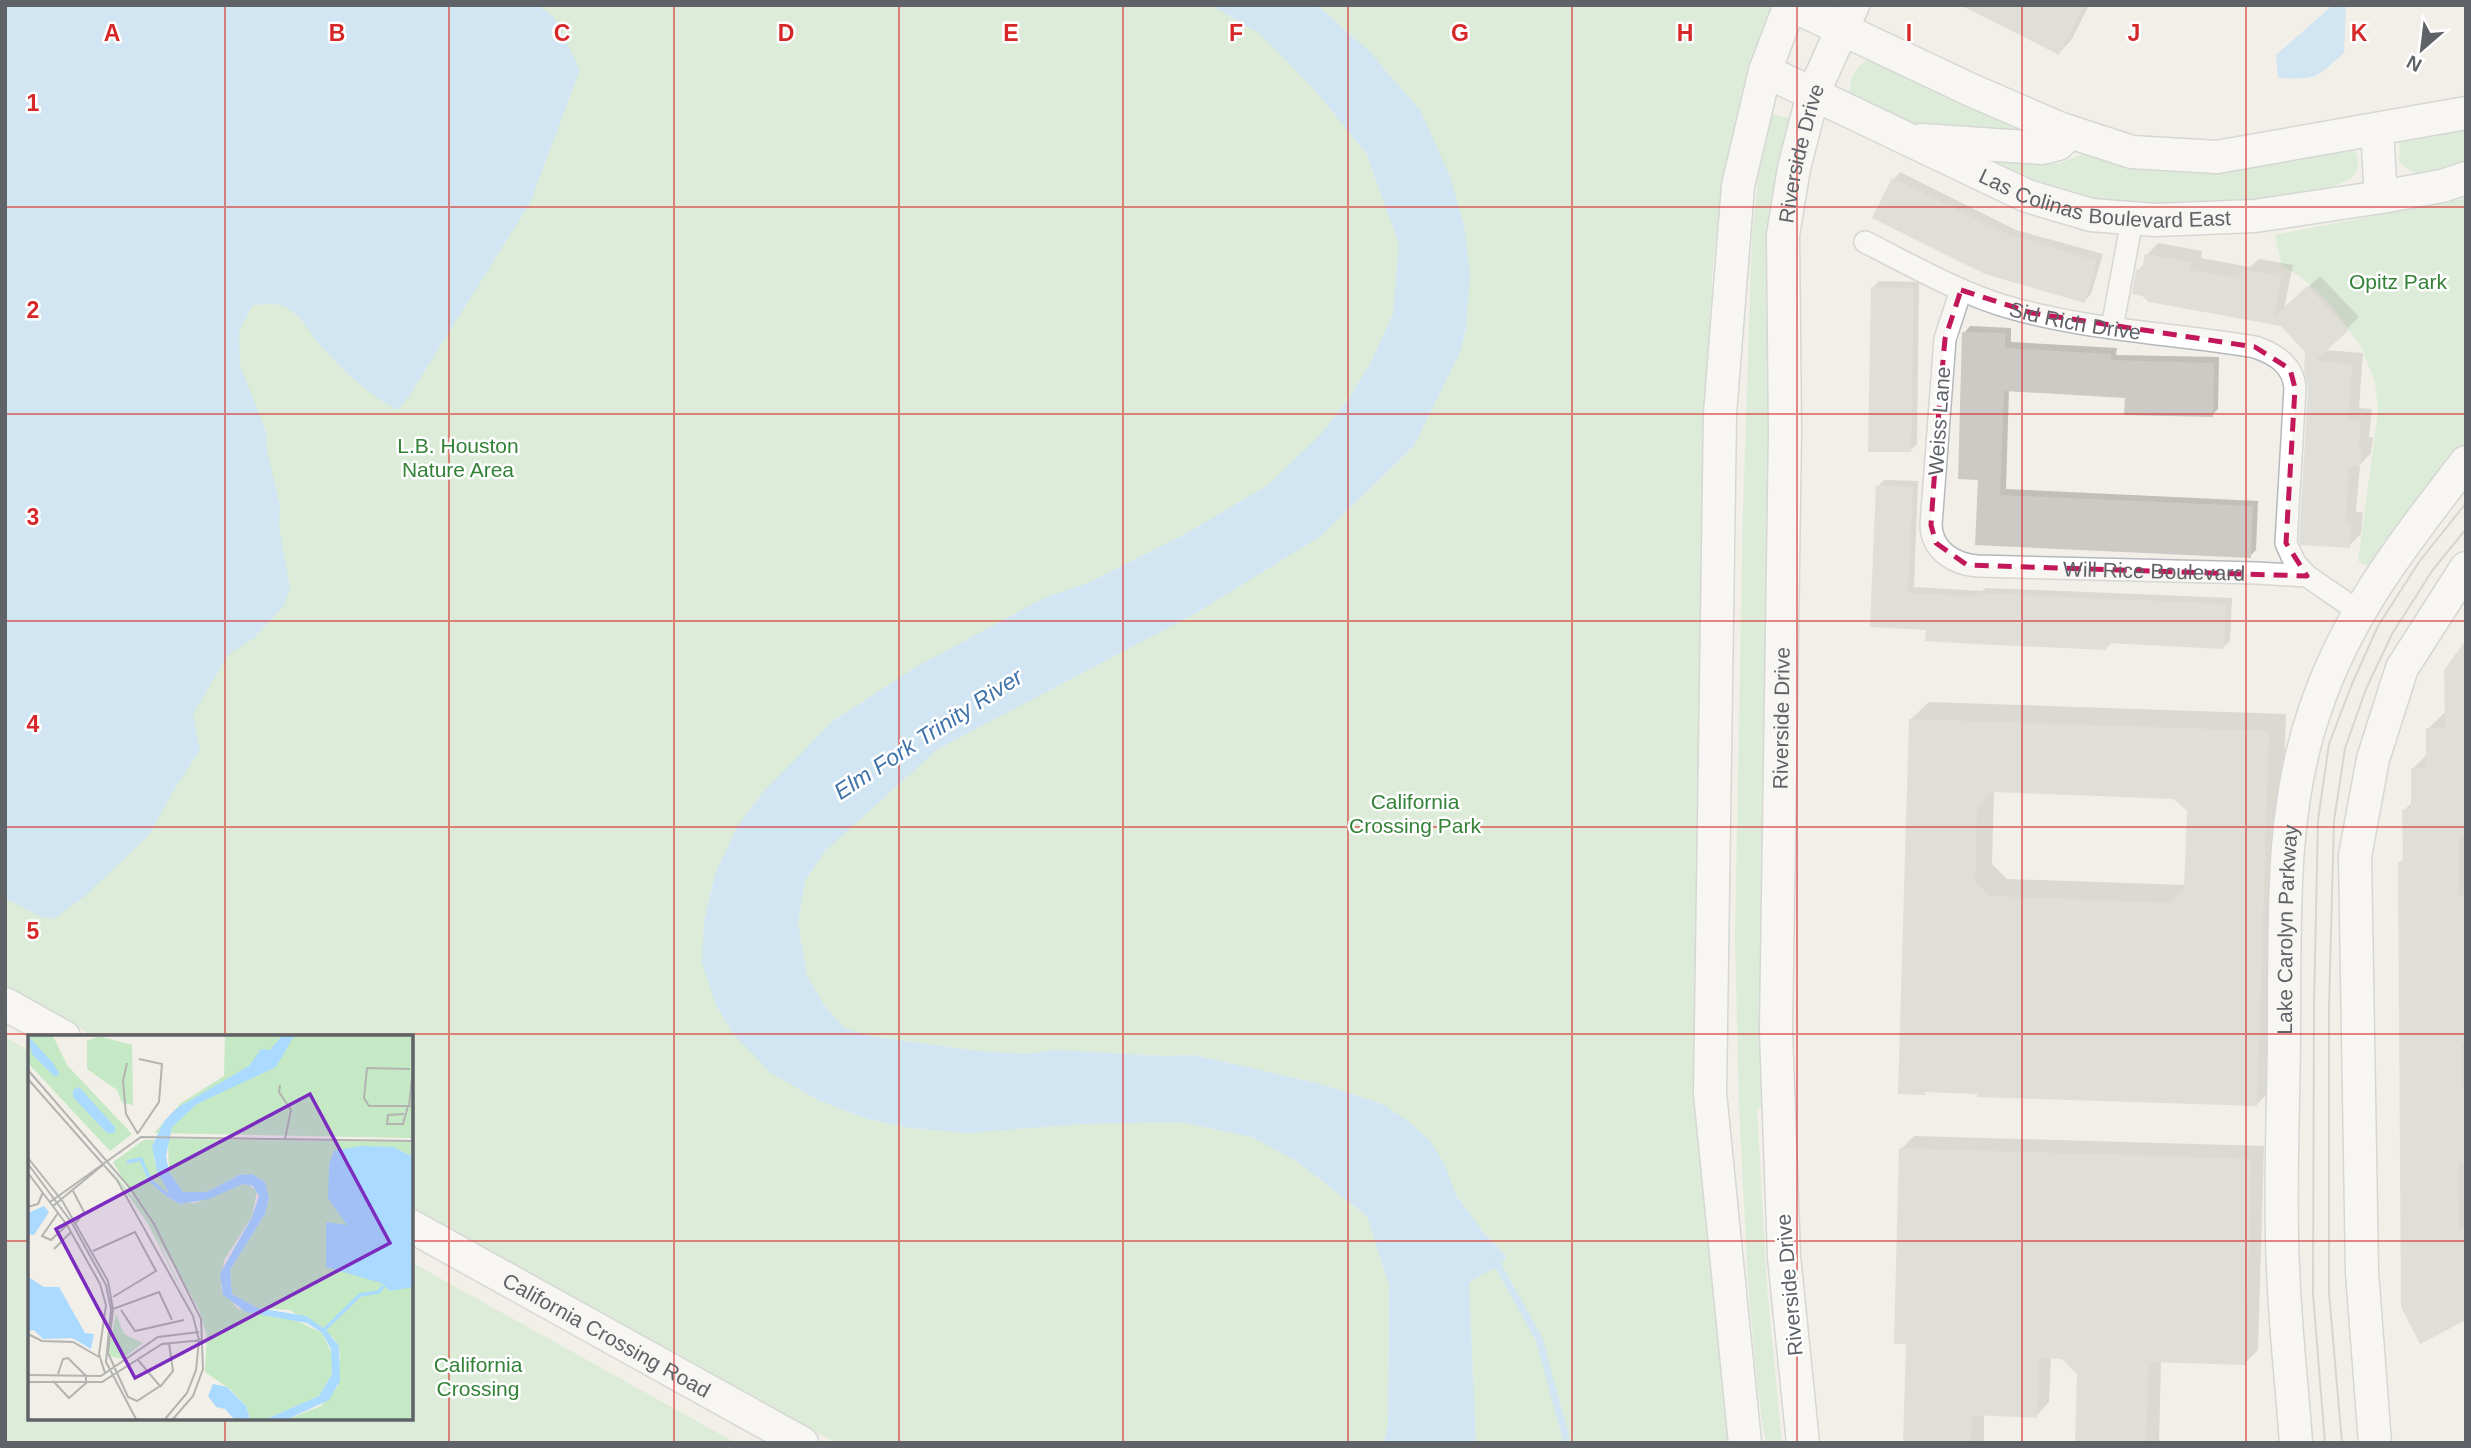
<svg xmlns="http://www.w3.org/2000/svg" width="2471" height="1448" viewBox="0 0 2471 1448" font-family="Arial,sans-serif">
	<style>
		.green { fill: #c5e8c5 }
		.water { fill: #aadaff }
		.shadow { fill: #0003; fill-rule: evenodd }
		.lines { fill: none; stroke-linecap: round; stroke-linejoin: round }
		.stream { stroke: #aadaff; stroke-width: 7 }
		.building { fill: #cccac5; fill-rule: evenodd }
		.street-casing { stroke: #b5b8bc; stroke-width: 24 }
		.secondary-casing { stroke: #b6babf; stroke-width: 35 }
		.street { stroke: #fff; stroke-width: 21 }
		.secondary { stroke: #fff; stroke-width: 32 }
		.tram { stroke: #b6b7b8; stroke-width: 2 }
		.marked { fill: none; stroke: #c2185b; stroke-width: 5; stroke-dasharray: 14 9; stroke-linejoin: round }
		.grid { fill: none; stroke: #d62828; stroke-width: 2; stroke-opacity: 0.55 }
		.labels { text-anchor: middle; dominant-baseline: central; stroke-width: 5; stroke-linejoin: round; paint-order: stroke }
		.street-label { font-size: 21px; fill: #5f6368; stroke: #fff }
		.park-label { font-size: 21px; fill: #348238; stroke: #fff }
		.water-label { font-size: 23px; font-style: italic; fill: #4174aa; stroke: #fff }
		.inset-river { fill: none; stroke: #aadaff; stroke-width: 3.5 }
		.inset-road { fill: none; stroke: #b3b3b1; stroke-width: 2 }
		.view { fill: #7b2cbf; fill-opacity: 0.15; stroke: #7b2cbf; stroke-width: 3.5 }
		.inset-edge { fill: none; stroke: #5f6368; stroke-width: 3.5 }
		.grid-label { font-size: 23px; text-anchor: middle; font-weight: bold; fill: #d62828; stroke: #fff; stroke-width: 5; stroke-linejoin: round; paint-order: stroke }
	</style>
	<rect width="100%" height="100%" fill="#f1efe8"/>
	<path class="green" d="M 5,5 L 1211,5 L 1260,34 L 1313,88 L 1366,153 L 1399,244 L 1393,314 L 1371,362 L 1348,400 L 1320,435 L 1268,485 L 1185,534 L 1088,583 L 1044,598 L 916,667 L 833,721 L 763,792 L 738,827 L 715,874 L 704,921 L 734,1035 L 771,1072 L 818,1100 L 867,1119 L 910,1128 L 969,1133 L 1081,1124 L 1180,1122 L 1252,1137 L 1295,1160 L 1367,1216 L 1389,1285 L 1388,1424 L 1384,1443 L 836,1443 L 411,1210 L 411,1037 L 96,1037 L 5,987 Z
		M 1317,5 L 1772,5 C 1735,93 1723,181 1712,275 L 1707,1184 L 1718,1340 L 1729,1443 L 1476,1443 L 1469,1283 C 1483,1273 1497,1270 1507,1256 L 1485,1234 L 1456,1195 L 1445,1165 L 1383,1104 L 1317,1083 L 1193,1055 L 1165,1056 L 1054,1050 L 1027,1054 L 978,1051 L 870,1036 L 845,1028 L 826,1008 L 807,976 L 798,923 L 805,881 L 825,851 L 938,749 L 1196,613 L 1321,536 L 1414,446 L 1461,350 L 1466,328 L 1420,110 L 1369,51 Z
		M 1873,59 L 2027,134 L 2024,141 L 1900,121 L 1850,95 C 1848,81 1857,61 1873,59 Z
		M 1772,114 L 1789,118 L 1775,186 L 1769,240 L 1773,316 L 1766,1108 L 1757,1109 L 1767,1286 L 1782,1443 L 1767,1443 L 1763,1428 L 1756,1372 L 1748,1283 L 1739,1106 L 1735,936 L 1743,511 L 1752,236 L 1758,180 Z
		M 2466,126 L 2466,168 L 2418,176 L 2399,162 L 2400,139 Z
		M 2354,149 C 2358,155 2360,167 2355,174 C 2342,194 2225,206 2200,206 C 2157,206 2114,200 2071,198 L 2051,193 L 1971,151 L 2058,164 L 2083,154 L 2105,160 L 2147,166 Z
		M 2466,198 L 2466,444 L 2370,567 L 2358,561 L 2378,412 L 2375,382 L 2360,345 L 2327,300 L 2301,277 L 2282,266 L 2275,235 Z
		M 5,1037 L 30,1051 L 30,1418 L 411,1418 L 411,1262 L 736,1443 L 5,1443 Z"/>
	<path class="water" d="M 5,5 L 537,5 L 554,17 L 580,70 L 530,203 L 409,396 L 398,410 C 368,395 345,372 322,347 C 309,333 300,311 280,305 C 272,303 260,305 253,305 L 239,331 L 240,365 L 266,432 L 267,451 L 280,505 L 279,527 L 290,587 L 284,606 L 254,638 L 228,655 L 193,714 L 200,750 L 172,793 L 149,835 L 85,896 L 54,919 L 39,916 L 5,898 Z
		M 1211,5 L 1317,5 L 1369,51 L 1420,110 L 1450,176 L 1464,225 L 1470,273 L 1466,328 L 1461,350 L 1414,446 L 1321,536 L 1196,613 L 938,749 L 825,851 L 805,881 L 798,923 L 807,976 L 826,1008 L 845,1028 L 870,1036 L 978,1051 L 1027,1054 L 1054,1050 L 1165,1056 L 1193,1055 L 1317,1083 L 1383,1104 L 1413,1125 L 1430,1141 L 1445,1165 L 1456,1195 L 1485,1234 L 1507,1257 C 1497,1270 1482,1273 1469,1283 L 1476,1443 L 1384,1443 L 1388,1424 L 1389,1285 L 1367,1216 L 1295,1160 L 1252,1137 L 1180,1122 L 1081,1124 L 969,1133 L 910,1128 L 867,1119 L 818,1100 L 771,1073 L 734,1035 L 716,1005 L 702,963 L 704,921 L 715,874 L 737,827 L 763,792 L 833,721 L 916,667 L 1044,598 L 1088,583 L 1185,534 L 1268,485 L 1320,435 L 1348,400 L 1371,362 L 1393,314 L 1399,244 L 1366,153 L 1313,88 L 1260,34 Z
		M 2333,5 L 2346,5 L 2344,53 C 2315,78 2318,80 2278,78 L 2276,55 Z"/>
	<path class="shadow" d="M 1963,5 L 2089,5 L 2072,39 L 2059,53 Z
		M 1900,172 L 2016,230 L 2103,254 L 2091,294 L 2085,301 L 1875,217 L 1894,179 Z
		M 2158,243 L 2202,251 L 2201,258 L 2250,267 L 2259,259 L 2293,265 L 2284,309 L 2320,276 L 2359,317 L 2325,350 L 2363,353 L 2359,408 L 2372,409 L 2369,437 L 2373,437 L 2371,453 L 2360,465 L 2356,512 L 2363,512 L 2361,534 L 2349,546 L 2307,351 L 2282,325 L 2138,270 L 2145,263 L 2147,255 Z
		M 1879,281 L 1919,282 L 1917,444 L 1910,451 L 1872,288 Z
		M 1970,326 L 2011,328 L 2011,342 L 2117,348 L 2116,355 L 2219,357 L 2218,409 L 2212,415 L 2127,396 L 2009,389 L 2006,489 L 2258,501 L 2256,550 L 2250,556 L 1977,543 L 1980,478 L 1964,333 Z
		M 1884,480 L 1918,481 L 1914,587 L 1982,591 L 1986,588 L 2232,598 L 2230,641 L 2223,647 L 2112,642 L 2106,648 L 1928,628 L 1872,626 L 1878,486 Z
		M 2466,644 L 2466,1318 L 2399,863 L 2405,858 L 2404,810 L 2413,802 L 2413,769 L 2428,753 L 2428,729 L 2446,711 Z
		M 1929,702 L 2286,714 L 2274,1087 L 2256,1105 L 1927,1091 L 1924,1093 L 1911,719 ZM 1994,791 L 2174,797 L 2188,810 L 2186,885 L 2007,879 L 1992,864 Z
		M 1914,1136 L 2264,1146 L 2258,1350 L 2245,1363 L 2161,1360 L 2159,1443 L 2076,1443 L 2078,1373 L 2063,1357 L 2051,1357 L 2049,1402 L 2036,1416 L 1984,1413 L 1984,1443 L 1905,1443 L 1908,1342 L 1901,1149 Z"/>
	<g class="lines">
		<path class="stream" d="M 1491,1263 L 1499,1267 L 1539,1339 L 1566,1438 L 1565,1443"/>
	</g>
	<path class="building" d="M 1960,5 L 2084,5 L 2059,55 Z
		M 1892,178 L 2009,235 L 2097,261 L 2085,303 L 1985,274 L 1872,218 Z
		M 2145,254 L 2192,262 L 2190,270 L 2236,278 L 2245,270 L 2282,276 L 2274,317 L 2307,286 L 2349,330 L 2315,361 L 2352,364 L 2348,419 L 2361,420 L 2359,448 L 2362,448 L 2360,467 L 2349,466 L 2346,523 L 2352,523 L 2350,548 L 2301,545 L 2299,541 L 2308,389 L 2304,370 L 2305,352 L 2281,326 L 2149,302 L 2142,296 L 2132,294 L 2136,269 L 2142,270 Z
		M 1871,287 L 1914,288 L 1911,452 L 1868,452 Z
		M 1962,332 L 2005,333 L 2005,348 L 2111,354 L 2111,360 L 2214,363 L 2213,417 L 2124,415 L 2125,398 L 2004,391 L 2000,495 L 2253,506 L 2251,558 L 1975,545 L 1978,480 L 1958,479 Z
		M 1876,485 L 1913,487 L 1908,593 L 1977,597 L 1978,593 L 2226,604 L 2224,649 L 2107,643 L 2107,650 L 1976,644 L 1925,641 L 1926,630 L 1870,627 Z
		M 2466,640 L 2466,836 L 2459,836 L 2459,895 L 2466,895 L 2466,1044 L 2462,1044 L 2462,1086 L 2466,1086 L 2466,1164 L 2458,1164 L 2459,1229 L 2466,1226 L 2466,1320 L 2420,1344 L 2401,1307 L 2398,862 L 2403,862 L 2402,809 L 2411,810 L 2411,768 L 2426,768 L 2426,728 L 2445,728 L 2444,670 Z
		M 1909,719 L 2269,731 L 2257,1106 L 1977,1097 L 1977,1094 L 1925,1092 L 1925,1095 L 1898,1094 ZM 1992,792 L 2174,799 L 2187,811 L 2184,889 L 2171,903 L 1989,896 L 1975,882 L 1977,808 Z
		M 1899,1148 L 2251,1159 L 2246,1365 L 2149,1362 L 2146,1443 L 2075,1443 L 2077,1374 L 2062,1359 L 2039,1358 L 2037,1418 L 1972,1415 L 1971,1443 L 1903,1443 L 1906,1344 L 1894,1344 Z"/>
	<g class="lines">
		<g class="street-casing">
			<g id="street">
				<path id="s1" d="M 1865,242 C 1909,264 1954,290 2001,305 C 2083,330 2171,333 2255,347 C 2276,354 2293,365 2295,388 L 2286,543 L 2295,563 L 2307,576"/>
				<path id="s2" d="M 1961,290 L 1945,339 L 1931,525 C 1932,551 1954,564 1977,566 L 2256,573 L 2307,576 L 2358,611"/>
				<path d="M 2112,328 L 2132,220"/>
			</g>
		</g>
		<g class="secondary-casing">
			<g id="secondary">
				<path d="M 1791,5 L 1971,90 L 2061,129 L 2132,152 L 2217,157 L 2466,113"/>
				<path id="s3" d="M 1765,71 L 2027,196 L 2091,215 L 2156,220 L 2255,216 L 2381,197 L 2442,186 L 2466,178"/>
				<path d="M 2377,130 L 2381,197"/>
				<path d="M 1922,140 L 2042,148 L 2058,144 L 2070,132"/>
				<path d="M 5,1004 L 64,1037"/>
				<path id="s4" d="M 411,1226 L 802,1443"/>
				<path d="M 1745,1443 L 1710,1093 L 1720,414 L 1738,186 L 1765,71 L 1790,5"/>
				<path id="s5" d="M 1803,1443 L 1784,1257 L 1776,1031 L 1785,432 L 1783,235 L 1794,168 L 1813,94 L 1853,5"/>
				<path id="s6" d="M 2296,1443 C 2292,1385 2285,1327 2283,1268 C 2279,1188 2284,1105 2284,1025 C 2285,919 2280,811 2315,710 C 2348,612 2404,543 2466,462"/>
				<path d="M 2375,1443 L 2362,1272 L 2355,856 L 2373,759 L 2402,668 L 2466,568"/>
			</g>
		</g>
		<use href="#street" class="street"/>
		<use href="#secondary" class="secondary"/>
		<path class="tram" d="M 2325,1443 L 2313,1294 L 2314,1004 L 2318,820 L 2329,744 L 2352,684 L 2378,626 L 2419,562 L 2466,503
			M 2342,1443 L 2329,1293 L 2329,1006 L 2334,821 L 2345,748 L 2366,689 L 2392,634 L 2432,571 L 2466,529"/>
	</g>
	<path d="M0 0H2471V1448H0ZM 1961,290 L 2032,313 L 2255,347 L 2290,369 L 2295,388 L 2286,543 L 2307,576 L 1967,565 L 1936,543 L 1931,525 L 1940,394 L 1945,339 Z" fill="#f1efe8" fill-opacity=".55" fill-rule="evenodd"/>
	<path class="marked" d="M 1961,290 L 2032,313 L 2255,347 L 2290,369 L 2295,388 L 2286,543 L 2307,576 L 1967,565 L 1936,543 L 1931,525 L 1940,394 L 1945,339 Z"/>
	<path class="grid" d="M 225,5 L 225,1037M 449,5 L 449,1443M 674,5 L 674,1443M 899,5 L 899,1443M 1123,5 L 1123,1443M 1348,5 L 1348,1443M 1572,5 L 1572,1443M 1797,5 L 1797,1443M 2022,5 L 2022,1443M 2246,5 L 2246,1443M 5,207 L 2466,207M 5,414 L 2466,414M 5,621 L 2466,621M 5,827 L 2466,827M 5,1034 L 2466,1034M 5,1241 L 30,1241M 411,1241 L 2466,1241M 225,1418 L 225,1443"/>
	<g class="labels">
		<g class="street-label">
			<text stroke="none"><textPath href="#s5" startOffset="1293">Riverside Drive</textPath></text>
			<text stroke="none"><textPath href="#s3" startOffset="368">Las Colinas Boulevard East</textPath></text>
			<text stroke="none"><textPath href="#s1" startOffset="226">Sid Rich Drive</textPath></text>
			<text transform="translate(1939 421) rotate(-86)">Weiss Lane</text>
			<text stroke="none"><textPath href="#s2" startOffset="483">Will Rice Boulevard</textPath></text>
			<text stroke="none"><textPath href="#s5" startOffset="726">Riverside Drive</textPath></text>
			<text stroke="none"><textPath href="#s6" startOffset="514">Lake Carolyn Parkway</textPath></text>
			<text transform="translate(1789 1285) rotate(-95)">Riverside Drive</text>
			<text stroke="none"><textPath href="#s4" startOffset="224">California Crossing Road</textPath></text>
		</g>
		<g class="park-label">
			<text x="2398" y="281">Opitz Park</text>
			<text x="458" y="445">L.B. Houston<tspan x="458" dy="24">Nature Area</tspan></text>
			<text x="1415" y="801">California<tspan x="1415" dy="24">Crossing Park</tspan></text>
			<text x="478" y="1364">California<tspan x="478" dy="24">Crossing</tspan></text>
		</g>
		<g class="water-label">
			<text transform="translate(928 734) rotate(-33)">Elm Fork Trinity River</text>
		</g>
	</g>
	<g transform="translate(28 1035)">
		<rect width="385" height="385" fill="#f1efe8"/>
		<path d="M 0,1 L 25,1 L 39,30 L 104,99 L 82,116 L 0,28 ZM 71,1 L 104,10 L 105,70 L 94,68 L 89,55 L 59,34 L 59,6 ZM 197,1 L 385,1 L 385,103 L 126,98 L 153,68 L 196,41 ZM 140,104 L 385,107 L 385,384 L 260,384 L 293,371 L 310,351 L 312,317 L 306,303 L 262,275 L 230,273 L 204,259 L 202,235 L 237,179 L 241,163 L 237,147 L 224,139 L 211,140 L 179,157 L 154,157 L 141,137 ZM 116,105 L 126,105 L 126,126 L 140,156 L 138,161 L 149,167 L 167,168 L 218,148 L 229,156 L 224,182 L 196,225 L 193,254 L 210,274 L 265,284 L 294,298 L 306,323 L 304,339 L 291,361 L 238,384 L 222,384 L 218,371 L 203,355 L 177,337 L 179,301 L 170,273 L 85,127 ZM 81,132 L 112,171 L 122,189 L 173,293 L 120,189 ZM 88,279 L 96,299 L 115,308 L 94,324 L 82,321 L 81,312 Z" fill="#c5e8c5"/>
		<path d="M 0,1 L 25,28 L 32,40 L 26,41 L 4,19 ZM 254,1 L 266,1 L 248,32 L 169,69 L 144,92 L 138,121 L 141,137 L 155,157 L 179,157 L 211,140 L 224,139 L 237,147 L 241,163 L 237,179 L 202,235 L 204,259 L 230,273 L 278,281 L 298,295 L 311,311 L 312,346 L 301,365 L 260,384 L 238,384 L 291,361 L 304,339 L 303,314 L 294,298 L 279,288 L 218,277 L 195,260 L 192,239 L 224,182 L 231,161 L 225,151 L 215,149 L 181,164 L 152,169 L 138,161 L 140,156 L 129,136 L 124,111 L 137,85 L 149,73 L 221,31 L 233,14 L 242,15 ZM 51,52 L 87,92 L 87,98 L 79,98 L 45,62 L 45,55 ZM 332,111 L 365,112 L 385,122 L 385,252 L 362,256 L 353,248 L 298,232 L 298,187 L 319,190 L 300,163 L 301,130 L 306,116 ZM 16,171 L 21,177 L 6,200 L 0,199 L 0,178 ZM 0,242 L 16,252 L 31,252 L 57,298 L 66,299 L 63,314 L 44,303 L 15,304 L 6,295 L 0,296 ZM 185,349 L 199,352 L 218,371 L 222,384 L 206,384 L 197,374 L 188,372 L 180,361 Z" fill="#aadaff"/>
		<path class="inset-river" d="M 99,127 L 113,124 L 122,145 L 138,159M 296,295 L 332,260 L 351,257 L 355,251"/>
		<path class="inset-road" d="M 99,28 L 95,46 L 98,79 L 110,99M 382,34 L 339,33 L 336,63 L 341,71 L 385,71M 0,35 L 102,153 L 126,189 L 173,284 L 175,334 L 165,361 L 145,384M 0,44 L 89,145 L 165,281 L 171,305 L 168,335 L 159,358 L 137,384M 252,50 L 251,57 L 263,75 L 257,104M 381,71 L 385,34M 376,79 L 360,80 L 359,89 L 375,89 L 380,71M 110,98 L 131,67 L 134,29 L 111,24M 0,123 L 35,167 L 80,246 L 85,274 L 80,318 L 100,362 L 109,366 L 132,351 L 110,325M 0,129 L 44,188 L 78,250 L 83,274 L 78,327 L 108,384M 0,138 L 39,190 L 72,249 L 78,270 L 71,319 L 77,338M 45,156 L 56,177 L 48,188M 22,167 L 113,102 L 385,106M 25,171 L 76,129M 0,172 L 10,169 L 15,157M 30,178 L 14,201 L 23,205 L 39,190M 26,214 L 43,197M 65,216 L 107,197 L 128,236 L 85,262M 85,274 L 131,257 L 144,285M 93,275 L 107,296 L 156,285M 0,299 L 14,306 L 45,307 L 71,322M 0,340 L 73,341 L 130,302 L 171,297M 25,346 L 41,363 L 58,348 L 58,341 L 40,323 L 35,324 L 30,339M 0,347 L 74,347 L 134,309 L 175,305M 132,352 L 145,336 L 141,308"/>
		<path class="view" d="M 282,59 L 362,208 L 107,343 L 28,194 Z"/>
		<rect width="385" height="385" class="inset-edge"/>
	</g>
	<g class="grid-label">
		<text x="112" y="41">A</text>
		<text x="337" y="41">B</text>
		<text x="562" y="41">C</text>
		<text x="786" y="41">D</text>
		<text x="1011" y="41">E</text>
		<text x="1236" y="41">F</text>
		<text x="1460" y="41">G</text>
		<text x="1685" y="41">H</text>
		<text x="1909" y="41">I</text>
		<text x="2134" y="41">J</text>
		<text x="2359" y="41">K</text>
		<text x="33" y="111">1</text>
		<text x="33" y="318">2</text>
		<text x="33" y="525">3</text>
		<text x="33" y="732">4</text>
		<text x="33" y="939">5</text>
	</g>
	<rect width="2471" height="1448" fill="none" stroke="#5f6368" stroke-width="14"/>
	<g transform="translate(2422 49) rotate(208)" stroke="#ffffff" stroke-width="5" paint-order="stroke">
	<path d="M0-5L12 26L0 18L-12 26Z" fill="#5f6368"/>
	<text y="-10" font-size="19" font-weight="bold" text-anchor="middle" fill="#5f6368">N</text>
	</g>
</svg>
